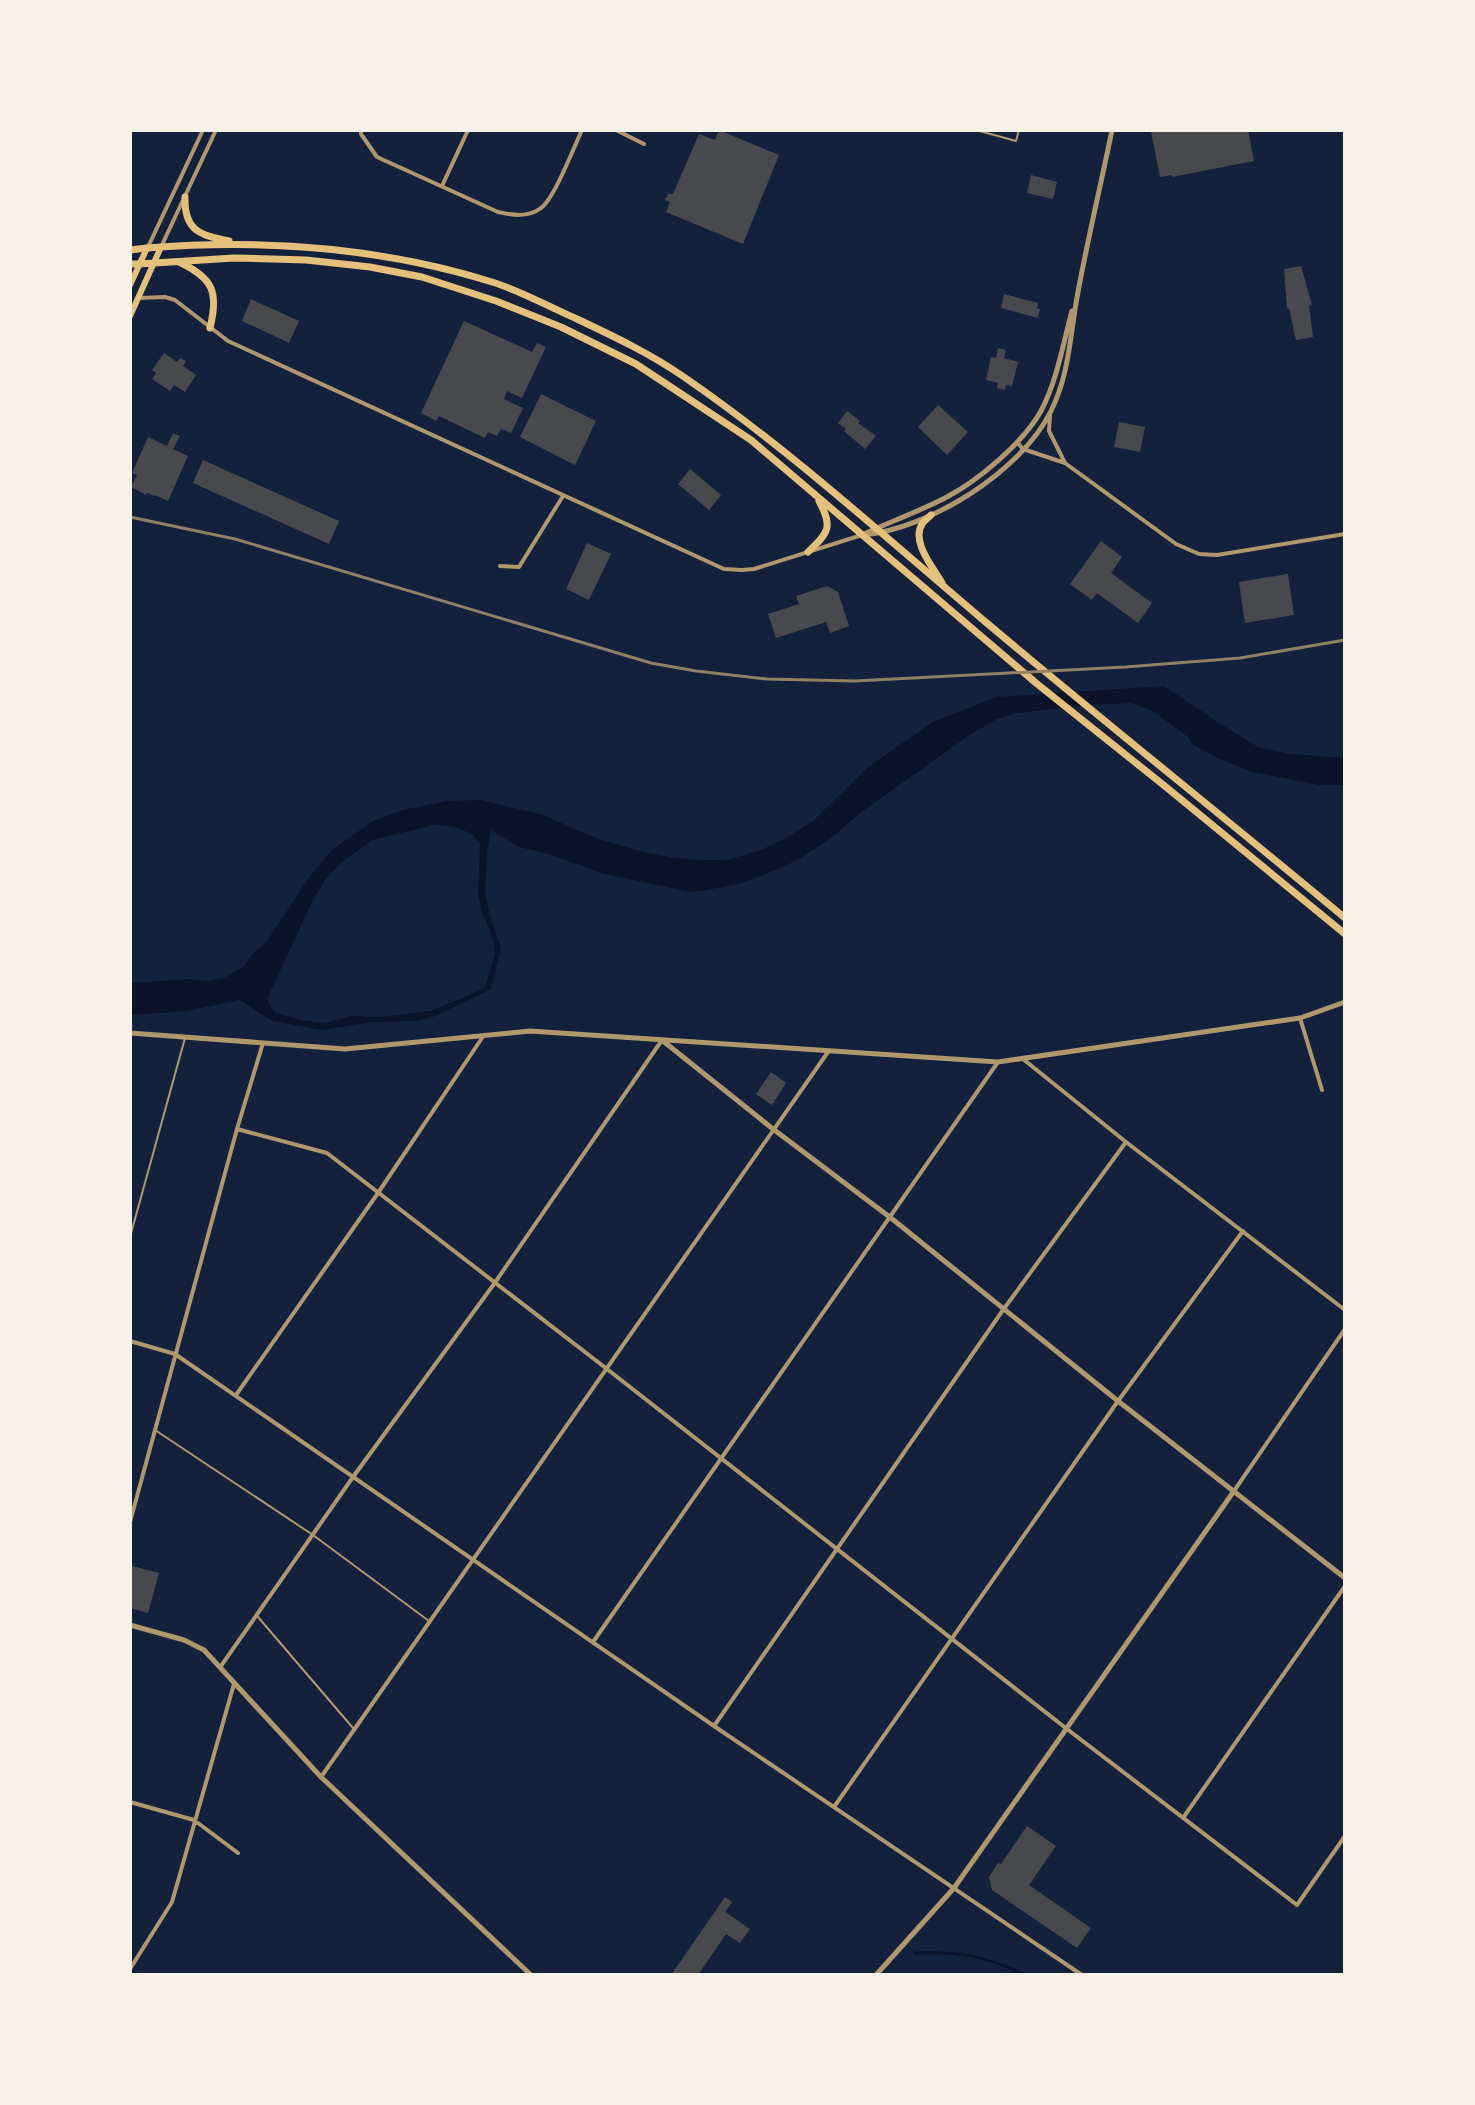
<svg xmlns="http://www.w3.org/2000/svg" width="1475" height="2105" viewBox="0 0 1475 2105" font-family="'Varela Round',sans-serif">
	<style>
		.water { fill: #0b132b; fill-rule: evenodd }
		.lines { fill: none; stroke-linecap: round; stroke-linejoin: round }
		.stream { stroke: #0b132b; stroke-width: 3 }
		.building { fill: #48494c }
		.service { stroke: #b1986c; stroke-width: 2 }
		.minor { stroke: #b1986c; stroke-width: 4 }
		.tertiary { stroke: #b1986c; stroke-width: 5 }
		.secondary { stroke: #e5c07b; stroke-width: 6 }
		.trunk { stroke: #e5c07b; stroke-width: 7 }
		.motorway { stroke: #e5c07b; stroke-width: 7 }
		.rail { stroke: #918062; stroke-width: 3 }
	</style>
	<rect width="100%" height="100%" fill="#14213d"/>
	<path class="water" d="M 1164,686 L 1222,725 L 1258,747 L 1291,754 L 1345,758 L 1345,785 L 1319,785 L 1248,771 L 1218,758 L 1192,744 L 1188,737 L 1153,711 L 1131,703 L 1088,705 L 1017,713 L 997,719 L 971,734 L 860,813 L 835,835 L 799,859 L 781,868 L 746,882 L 707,890 L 690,892 L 601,873 L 549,854 L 519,847 L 491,830 L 487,853 L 485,894 L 491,920 L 501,948 L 491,989 L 433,1017 L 417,1021 L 372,1022 L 322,1030 L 272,1021 L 240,1000 L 187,1011 L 130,1015 L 130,983 L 190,979 L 208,981 L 224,978 L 244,966 L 250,957 L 267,941 L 310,876 L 332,850 L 373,821 L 403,810 L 447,801 L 480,800 L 540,814 L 596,838 L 639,851 L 670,857 L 697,860 L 727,860 L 761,850 L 786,838 L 813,821 L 868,767 L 933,722 L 997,697 ZM 434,825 C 452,826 469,828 480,843 L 478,893 L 482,912 L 493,940 L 495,953 L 485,988 L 431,1011 L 380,1017 L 352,1016 L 325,1023 L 300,1020 L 274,1012 L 267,999 L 312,902 L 326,879 L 341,863 L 372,840 Z"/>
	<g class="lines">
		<path class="stream" d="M 915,1953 C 961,1951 984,1956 1026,1975"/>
	</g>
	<path class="building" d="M 719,130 L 779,155 L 743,244 L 666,212 L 670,202 L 665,200 L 668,194 L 673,194 L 699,134 L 715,140 Z
		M 1248,130 L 1254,161 L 1172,177 L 1172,175 L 1160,177 L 1151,131 Z
		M 1031,175 L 1057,182 L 1053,199 L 1027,193 Z
		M 1301,266 L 1312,305 L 1309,306 L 1313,337 L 1296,340 L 1289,308 L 1287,309 L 1284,269 Z
		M 1004,294 L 1038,303 L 1037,309 L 1040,309 L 1038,318 L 1001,308 Z
		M 251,299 L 299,321 L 289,343 L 242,321 Z
		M 464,321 L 532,352 L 537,343 L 546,347 L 522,398 L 507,391 L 504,399 L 523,408 L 511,433 L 501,429 L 497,436 L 488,432 L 485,438 L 439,416 L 436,421 L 421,413 Z
		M 998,348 L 1006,350 L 1004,358 L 1018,362 L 1012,386 L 1006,385 L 1005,390 L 997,388 L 998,383 L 986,380 L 991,357 L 996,358 Z
		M 164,353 L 177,362 L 180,358 L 186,361 L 183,366 L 196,375 L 185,392 L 174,385 L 170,391 L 152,379 L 156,373 L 152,370 Z
		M 541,394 L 596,421 L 575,465 L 520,437 Z
		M 938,405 L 968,432 L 947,455 L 918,427 Z
		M 847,411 L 860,421 L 858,423 L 876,436 L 865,449 L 844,431 L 846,429 L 838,423 Z
		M 1119,422 L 1145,427 L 1140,452 L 1114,447 Z
		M 173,433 L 180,436 L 173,449 L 188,456 L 168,501 L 155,495 L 154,496 L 147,493 L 146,495 L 131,487 L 137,475 L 132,473 L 148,437 L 167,446 Z
		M 203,460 L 339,521 L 329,544 L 193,483 Z
		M 690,469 L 721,495 L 709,510 L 678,484 Z
		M 1101,541 L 1122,557 L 1111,573 L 1152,603 L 1138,623 L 1097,593 L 1092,600 L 1070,584 Z
		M 587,543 L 611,554 L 589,600 L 566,589 Z
		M 1288,574 L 1294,615 L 1245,623 L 1239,582 Z
		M 827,586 L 838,592 L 849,626 L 830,633 L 826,622 L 776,638 L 768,614 L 799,604 L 796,596 Z
		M 771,1072 L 786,1083 L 772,1105 L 756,1094 Z
		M 132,1566 L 159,1573 L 148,1613 L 130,1608 L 130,1572 Z
		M 1027,1826 L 1056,1846 L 1029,1885 L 1091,1928 L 1077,1948 L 992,1890 L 989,1877 L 998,1863 L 1001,1864 Z
		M 725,1897 L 732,1902 L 725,1912 L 750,1929 L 740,1943 L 726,1934 L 698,1975 L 671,1975 Z"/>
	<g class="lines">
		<path class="service" d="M 976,130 L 1016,141 L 1019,130
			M 130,1237 L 185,1038
			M 155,1430 L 313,1535 L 429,1621
			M 258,1617 L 353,1728"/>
		<path class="minor" d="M 361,130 L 361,134 L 377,157 L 498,212 C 512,215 528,218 541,208 C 554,199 574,147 582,130
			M 616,130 L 644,144
			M 442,186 L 468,130
			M 148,247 L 203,130
			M 161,247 L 216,130
			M 139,298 L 165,297 L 175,300 L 228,341 L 724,569 L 742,570 L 754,569 L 862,535
			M 1050,415 L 1049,431 L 1065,463
			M 1017,442 L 1023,449 L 1065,463 L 1176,544 L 1199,554 L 1217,555 L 1345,534
			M 500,566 L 519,567 L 563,496
			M 1300,1018 L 1322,1090
			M 1023,1059 L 1126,1142 L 1345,1310
			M 237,1129 L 327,1153 L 607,1369 L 1067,1729 L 1297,1905 L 1345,1836
			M 130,1341 L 175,1354 L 714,1726 L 1082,1975
			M 236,1395 L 378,1193 L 484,1035
			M 1234,1491 L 1345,1329
			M 130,1522 L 237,1129 L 263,1043
			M 593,1642 L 998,1062
			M 221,1666 L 353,1477 L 494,1284 L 662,1040
			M 714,1726 L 1003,1310 L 1126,1142
			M 321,1777 L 828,1052
			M 130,1802 L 194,1820 L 238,1853
			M 834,1807 L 1118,1401 L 1243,1231
			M 1183,1818 L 1345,1586
			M 130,1969 L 172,1902 L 234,1684"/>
		<path class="tertiary" d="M 866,533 C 892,521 920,511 945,498 C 978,481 1023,443 1041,411 C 1057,381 1063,344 1072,311
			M 863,535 C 929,529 1021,472 1051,411 C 1070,373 1070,333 1078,292 C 1088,238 1101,184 1112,130
			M 130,1033 L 345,1049 L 530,1031 L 998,1062 L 1300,1018 L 1345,1002
			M 663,1041 L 773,1129 L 891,1218 L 1118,1401 L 1345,1578
			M 130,1625 L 184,1640 L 204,1650 L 321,1777 L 531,1975
			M 876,1975 L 954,1888 L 1234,1491"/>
		<path class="secondary" d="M 130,285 L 147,248
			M 130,316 L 161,247"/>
		<path class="trunk" d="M 185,197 C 184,231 200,235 229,241
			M 147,248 C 263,239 380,247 492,282 C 521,291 549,307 577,319 C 613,336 651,354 684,377 C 789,449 885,537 982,619 C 1102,720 1225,818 1345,918
			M 179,262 C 213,278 219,292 210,328
			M 139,264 L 234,258 L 306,260 L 370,267 L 422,277 L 496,301 L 561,327 L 636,364 L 751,440 L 1036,683 L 1166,787 L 1345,934
			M 931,515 C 928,518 924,521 922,524 C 911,542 933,567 942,583
			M 808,552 C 829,532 833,527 819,501"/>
		<path class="motorway" d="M 130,250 L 147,248
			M 130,264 L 139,264"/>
		<path class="rail" d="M 130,517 L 235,539 L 651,663 L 696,671 L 767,679 L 855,681 L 1125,667 L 1240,658 L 1345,640"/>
	</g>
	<rect width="1475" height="2105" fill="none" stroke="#f6f1e7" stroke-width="264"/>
</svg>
